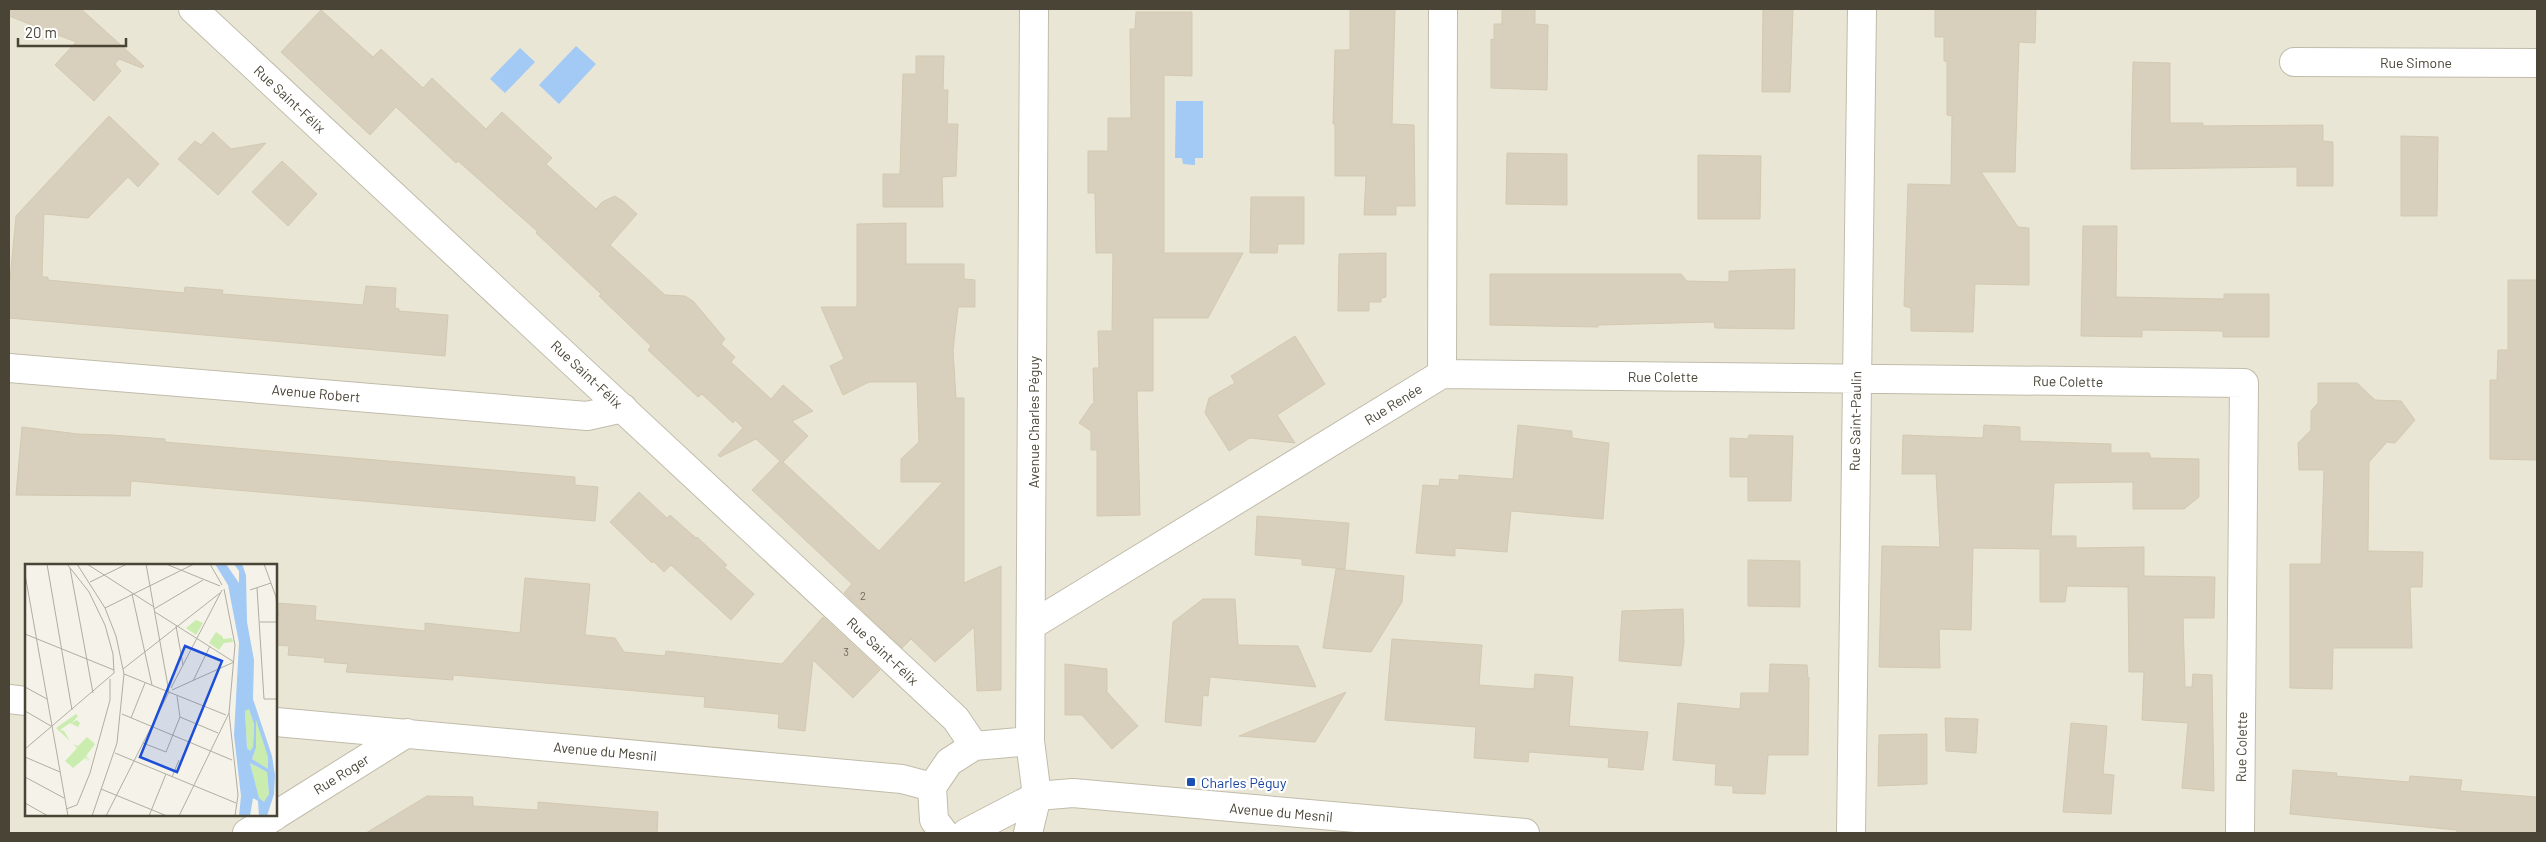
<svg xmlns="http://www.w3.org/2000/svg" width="2546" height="842" viewBox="0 0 2546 842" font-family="Barlow,sans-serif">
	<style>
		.residential { fill: #eae6d6; fill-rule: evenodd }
		.water { fill: #a2caf5 }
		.building { fill: #d8d0bd; stroke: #d3c9b0 }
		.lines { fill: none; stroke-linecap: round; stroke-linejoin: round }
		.minor-casing { stroke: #c1bcaa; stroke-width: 30 }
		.tertiary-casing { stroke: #c1bcaa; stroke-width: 30 }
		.minor { stroke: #fff; stroke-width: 28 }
		.tertiary { stroke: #fff; stroke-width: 28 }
		.transit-dot { fill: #1a4fb4; stroke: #fff; stroke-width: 2 }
		.labels { text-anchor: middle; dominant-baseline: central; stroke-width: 4.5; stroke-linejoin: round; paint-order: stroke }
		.number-label { font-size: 11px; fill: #6d6758 }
		.street-label { font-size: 14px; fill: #494436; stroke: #fff }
		.transit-label { font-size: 14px; fill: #164399; stroke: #fff; text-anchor: start }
		.inset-road { fill: none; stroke: #b0ada1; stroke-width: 1 }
		.view { fill: #1d4ed8; fill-opacity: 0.15; stroke: #1d4ed8; stroke-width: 2.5 }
		.inset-edge { fill: none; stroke: #494436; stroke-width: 2.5 }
	</style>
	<rect width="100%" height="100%" fill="#f5f3e9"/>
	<path class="residential" d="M 9,9 L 2537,9 L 2537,833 L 9,833 ZM 26,566 L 276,566 L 276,816 L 26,816 Z"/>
	<path class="water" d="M 576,46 L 596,64 L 559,104 L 539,85 Z
		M 520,48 L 535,62 L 505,93 L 490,79 Z
		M 1176,101 L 1203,101 L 1203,158 L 1195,158 L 1195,165 L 1183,164 L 1182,158 L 1175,158 Z"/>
	<path class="building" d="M 9,9 L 81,9 L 144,66 L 142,68 L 119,59 L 115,64 L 121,71 L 94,101 L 55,65 L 76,42 L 9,16 Z
		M 1350,9 L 1395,9 L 1392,124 L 1414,125 L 1415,206 L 1396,206 L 1396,215 L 1364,215 L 1366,176 L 1335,176 L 1335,124 L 1333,124 L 1335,50 L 1350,50 Z
		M 1502,9 L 1535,9 L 1535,24 L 1548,25 L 1547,90 L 1491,88 L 1491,39 L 1494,40 L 1494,24 L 1502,24 Z
		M 1763,9 L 1793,9 L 1790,92 L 1762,92 Z
		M 1935,9 L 2036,9 L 2035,43 L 2019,42 L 2015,172 L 1981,172 L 2018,227 L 2029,228 L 2029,285 L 1975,284 L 1973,332 L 1911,331 L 1911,308 L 1904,306 L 1908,184 L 1951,185 L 1952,116 L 1947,115 L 1947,61 L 1944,61 L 1944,37 L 1935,37 Z
		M 321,10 L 373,57 L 381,49 L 423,88 L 432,78 L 486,129 L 502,112 L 552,158 L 546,164 L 596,209 L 602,202 L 615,196 L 624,202 L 637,214 L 610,245 L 665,295 L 685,296 L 693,301 L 725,339 L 721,344 L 735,357 L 731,362 L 771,399 L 783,385 L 813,411 L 792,421 L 808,436 L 783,462 L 879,551 L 943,482 L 901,482 L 901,459 L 919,442 L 917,382 L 869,382 L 843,395 L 830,366 L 844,359 L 821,307 L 857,307 L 857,224 L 906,223 L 906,264 L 964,264 L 964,279 L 975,280 L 975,307 L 958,307 L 953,350 L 956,398 L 964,398 L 964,583 L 1001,566 L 1001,690 L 977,691 L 974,627 L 935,662 L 911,639 L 902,648 L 844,593 L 852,584 L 752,490 L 780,461 L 756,439 L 720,457 L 718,455 L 743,428 L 735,420 L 733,423 L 702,394 L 698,397 L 648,350 L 651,346 L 599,296 L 601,294 L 536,233 L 538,232 L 458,161 L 456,163 L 396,107 L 370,135 L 281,52 Z
		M 1136,12 L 1192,12 L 1192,76 L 1164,75 L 1164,253 L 1243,253 L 1208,318 L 1153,318 L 1153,391 L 1137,391 L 1140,515 L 1097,516 L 1097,450 L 1091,450 L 1091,431 L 1079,423 L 1092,404 L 1094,404 L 1093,368 L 1099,368 L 1098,331 L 1112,331 L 1113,253 L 1096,253 L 1095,193 L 1088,193 L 1088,151 L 1108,151 L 1108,118 L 1131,118 L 1130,29 L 1135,29 Z
		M 916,56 L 944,56 L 943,90 L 948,90 L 947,124 L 958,124 L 956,176 L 942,177 L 943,207 L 883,207 L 883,174 L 900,174 L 903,74 L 916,74 Z
		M 2133,62 L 2170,63 L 2170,123 L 2203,123 L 2203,126 L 2323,125 L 2323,141 L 2333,142 L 2333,186 L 2297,186 L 2297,167 L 2131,169 Z
		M 109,116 L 159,164 L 138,187 L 128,177 L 88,218 L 44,214 L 42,277 L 48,277 L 48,280 L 184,293 L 185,287 L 223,290 L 222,294 L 363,305 L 366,286 L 396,288 L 395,308 L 399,309 L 399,311 L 448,315 L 445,356 L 9,318 L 9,290 L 16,216 Z
		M 213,132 L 231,149 L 266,143 L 218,195 L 178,159 L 195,141 L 201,145 Z
		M 2401,136 L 2438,137 L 2437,216 L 2401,216 Z
		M 1507,153 L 1567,154 L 1567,205 L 1506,204 Z
		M 1698,155 L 1761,156 L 1760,219 L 1698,219 Z
		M 282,161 L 317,194 L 288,226 L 252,192 Z
		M 1251,197 L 1304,197 L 1304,244 L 1278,244 L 1277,253 L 1250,253 Z
		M 2083,226 L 2117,226 L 2116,297 L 2224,299 L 2224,294 L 2269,294 L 2269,337 L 2223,337 L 2223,331 L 2142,330 L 2142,337 L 2081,336 Z
		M 1386,253 L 1386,297 L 1381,298 L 1381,302 L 1369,302 L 1369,311 L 1338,311 L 1339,254 Z
		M 1795,269 L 1794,329 L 1715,328 L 1714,322 L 1598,325 L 1598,327 L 1490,325 L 1490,274 L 1681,274 L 1687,281 L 1729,282 L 1729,271 Z
		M 2508,280 L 2537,280 L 2537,460 L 2490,459 L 2490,380 L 2497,380 L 2498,350 L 2508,350 Z
		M 1295,336 L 1325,384 L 1277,415 L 1295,443 L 1250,438 L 1229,451 L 1205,413 L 1209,398 L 1235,383 L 1231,376 Z
		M 2318,383 L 2357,383 L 2375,400 L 2401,401 L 2415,420 L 2395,443 L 2387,442 L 2369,462 L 2368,551 L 2423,552 L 2422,587 L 2410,587 L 2412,648 L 2333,648 L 2332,689 L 2290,688 L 2290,564 L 2321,564 L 2324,470 L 2299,470 L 2298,443 L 2311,430 L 2311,411 L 2318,403 Z
		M 1518,425 L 1572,431 L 1572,438 L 1609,443 L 1603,519 L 1511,511 L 1507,552 L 1455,548 L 1455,556 L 1416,553 L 1423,485 L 1439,486 L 1440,479 L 1459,480 L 1459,475 L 1513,479 Z
		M 1984,425 L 2020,427 L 2020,441 L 2111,444 L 2111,453 L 2149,453 L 2151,458 L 2199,459 L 2199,497 L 2184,509 L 2133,509 L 2133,482 L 2054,483 L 2051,536 L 2076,536 L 2076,548 L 2144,547 L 2144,576 L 2215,577 L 2214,618 L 2183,618 L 2185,687 L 2192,687 L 2193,674 L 2212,675 L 2214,791 L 2182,788 L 2188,723 L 2142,720 L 2144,672 L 2129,672 L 2128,587 L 2067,586 L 2065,602 L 2040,602 L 2040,549 L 1973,548 L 1971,630 L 1939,629 L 1940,668 L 1879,667 L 1882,546 L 1940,547 L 1936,474 L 1902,474 L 1903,435 L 1983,438 Z
		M 22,427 L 78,434 L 112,435 L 165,439 L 165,442 L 575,477 L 575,485 L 598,487 L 595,521 L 131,481 L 130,496 L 16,495 Z
		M 1749,435 L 1793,436 L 1791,501 L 1748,501 L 1748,477 L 1730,477 L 1730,438 L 1748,439 Z
		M 639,492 L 667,518 L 670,515 L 696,538 L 697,537 L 727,565 L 724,567 L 754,594 L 731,620 L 671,565 L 664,572 L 653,561 L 652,563 L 610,522 Z
		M 1257,516 L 1349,523 L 1345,569 L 1302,565 L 1302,559 L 1255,555 Z
		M 1748,560 L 1800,561 L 1800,607 L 1748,606 Z
		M 1336,569 L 1404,576 L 1402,602 L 1371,652 L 1323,648 Z
		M 525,578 L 590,584 L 585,635 L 615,638 L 624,652 L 665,656 L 666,651 L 782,664 L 823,617 L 880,670 L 853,698 L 813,660 L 805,731 L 778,728 L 779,714 L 704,707 L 705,697 L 453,675 L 453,680 L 346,672 L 348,664 L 324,662 L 325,658 L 288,655 L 289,646 L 276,645 L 276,603 L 316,606 L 315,620 L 425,631 L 425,623 L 520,633 Z
		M 1203,599 L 1235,599 L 1238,645 L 1298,646 L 1316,687 L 1210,677 L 1208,696 L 1203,695 L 1201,726 L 1165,722 L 1173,622 Z
		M 1683,609 L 1684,642 L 1681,666 L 1619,661 L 1622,611 Z
		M 1392,639 L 1482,645 L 1479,685 L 1534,689 L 1535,674 L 1573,677 L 1569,726 L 1648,732 L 1643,770 L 1608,767 L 1609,758 L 1529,752 L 1528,762 L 1474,758 L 1476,727 L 1385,720 Z
		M 1065,664 L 1107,669 L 1107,692 L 1138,726 L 1112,749 L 1082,715 L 1065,715 Z
		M 1770,664 L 1807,665 L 1808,678 L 1809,677 L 1808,755 L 1768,755 L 1765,794 L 1733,793 L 1733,786 L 1715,785 L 1716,764 L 1673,760 L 1678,703 L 1740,709 L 1741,693 L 1769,693 Z
		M 1346,692 L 1315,742 L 1239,736 Z
		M 1945,718 L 1978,719 L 1976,753 L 1946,751 Z
		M 2071,723 L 2107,726 L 2103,774 L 2114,775 L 2111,814 L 2063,812 Z
		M 1927,734 L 1927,784 L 1878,786 L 1879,735 Z
		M 2293,770 L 2337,773 L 2336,776 L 2409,782 L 2410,776 L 2462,780 L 2460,791 L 2537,797 L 2537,833 L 2457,833 L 2457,830 L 2290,814 Z
		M 427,796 L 473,797 L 473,806 L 538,810 L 538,802 L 658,812 L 657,833 L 366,833 Z"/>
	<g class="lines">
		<g class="minor-casing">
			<path id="minor" d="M 193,9 L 956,719 L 974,746
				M 2294,62 L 2537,63
				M 9,368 L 587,416 L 623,408
				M 1442,374 L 2244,383 L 2240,833
				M 1032,625 L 1442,374 L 1443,9
				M 9,699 L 26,701
				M 276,722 L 902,779 L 932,787
				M 276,815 L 407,733
				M 247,833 L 275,816
				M 944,833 L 934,820 L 932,787 L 949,762 L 974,746 L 1030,741
				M 1028,833 L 1037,796 L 1030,741 L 1034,9
				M 1851,833 L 1862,9"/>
		</g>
		<g class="tertiary-casing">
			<path id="tertiary" d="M 966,833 L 1037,796 L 1073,793 L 1525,833"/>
		</g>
		<use href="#minor" class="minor"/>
		<use href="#tertiary" class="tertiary"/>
	</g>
	<rect class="transit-dot" x="1186" y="777" width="10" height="10" rx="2.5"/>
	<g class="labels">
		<g class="number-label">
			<text x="863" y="595">2</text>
			<text x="846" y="651">3</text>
		</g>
		<g class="street-label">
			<text x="2416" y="62">Rue Simone</text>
			<text transform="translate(290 99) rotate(43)">Rue Saint-Félix</text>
			<text transform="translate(587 374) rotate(43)">Rue Saint-Félix</text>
			<text x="1663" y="376">Rue Colette</text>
			<text transform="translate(2068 381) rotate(1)">Rue Colette</text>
			<text transform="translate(316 393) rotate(5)">Avenue Robert</text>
			<text transform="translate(1393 404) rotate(-32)">Rue Renée</text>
			<text transform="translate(1855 421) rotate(-89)">Rue Saint-Paulin</text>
			<text transform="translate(1033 422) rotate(-90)">Avenue Charles Péguy</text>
			<text transform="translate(883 651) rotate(43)">Rue Saint-Félix</text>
			<text transform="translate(2241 747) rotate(-89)">Rue Colette</text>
			<text transform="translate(605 751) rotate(5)">Avenue du Mesnil</text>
			<text transform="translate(341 774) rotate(-32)">Rue Roger</text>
			<text transform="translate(1281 812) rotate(5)">Avenue du Mesnil</text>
		</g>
		<g class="transit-label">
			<text x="1201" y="782">Charles Péguy</text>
		</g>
	</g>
	<g transform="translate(25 564)">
		<rect width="252" height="252" fill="#f5f3e9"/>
		<path d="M 171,56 L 178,59 L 171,71 L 161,64 ZM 191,68 L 198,73 L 198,79 L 198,75 L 207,74 L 208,78 L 199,79 L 194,86 L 184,79 ZM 224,144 L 229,160 L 228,183 L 225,188 L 222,184 L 220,147 ZM 51,150 L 53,152 L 47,159 L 52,156 L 55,159 L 53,163 L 45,159 L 35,166 L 39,167 L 45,177 L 31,164 ZM 231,155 L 243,192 L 243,206 L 227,195 L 231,184 ZM 62,173 L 70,180 L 61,192 L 67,198 L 59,192 L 66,200 L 60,194 L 48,204 L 40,197 L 52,184 L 48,180 L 53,182 ZM 225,199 L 242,208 L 244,230 L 239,239 L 234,235 Z" fill="#caecaf"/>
		<path d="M 190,0 L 201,0 L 214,19 L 214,7 L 209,0 L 217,0 L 221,11 L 222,58 L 229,96 L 228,135 L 247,192 L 250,211 L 249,230 L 242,252 L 234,252 L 233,237 L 228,234 L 225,252 L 214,252 L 216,232 L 209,171 L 214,79 L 203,21 ZM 224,145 L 229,160 L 228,183 L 225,187 L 222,184 L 220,147 ZM 231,156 L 243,193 L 243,205 L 227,195 L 231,184 ZM 225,199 L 242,208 L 244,230 L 239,238 L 234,234 Z" fill="#a2caf5" fill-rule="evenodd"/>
		<path class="inset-road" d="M 22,0 L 47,146M 52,0 L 80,44 L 91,72 L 99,110 L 92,179 L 67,252M 62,0 L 129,43M 121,0 L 144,128M 141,0 L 195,22M 185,0 L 197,21M 239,0 L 251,33 L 253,52M 45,4 L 68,129M 0,10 L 43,252M 65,18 L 102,0M 232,24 L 239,135 L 253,135M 199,25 L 210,81 L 204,149 L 213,231 L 210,252M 225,26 L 246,19M 107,30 L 127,121M 80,44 L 169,0M 129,45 L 178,16M 130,48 L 209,98M 235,58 L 253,58M 151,62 L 158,101M 0,70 L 89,106M 98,105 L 195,29M 99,110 L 201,151M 168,117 L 185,82M 0,123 L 22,135M 146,124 L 197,26M 147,126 L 209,98M 152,132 L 155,153 L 193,169M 0,147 L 26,162M 97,150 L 207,196M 106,154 L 120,119M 118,179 L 141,188 L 155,153M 0,185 L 89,109 L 88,90 L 80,61 L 64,28 L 42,0M 90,189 L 211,239M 0,193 L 35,208M 0,213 L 39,234M 147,213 L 154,196M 76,225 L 142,252M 0,239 L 23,252M 41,245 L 52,241 L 65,209 L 85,136 L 85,115M 81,252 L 144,128M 124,252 L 141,210M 154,252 L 204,149"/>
		<path class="view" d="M 160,82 L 197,97 L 152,208 L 115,193 Z"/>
		<rect width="252" height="252" class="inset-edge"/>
	</g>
	<rect width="2546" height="842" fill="none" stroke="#494436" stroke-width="20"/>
	<path d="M18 38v8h108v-8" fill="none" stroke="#494436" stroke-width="2.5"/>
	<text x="25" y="38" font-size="15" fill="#494436" stroke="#ffffff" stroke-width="4" paint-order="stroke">20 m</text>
</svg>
